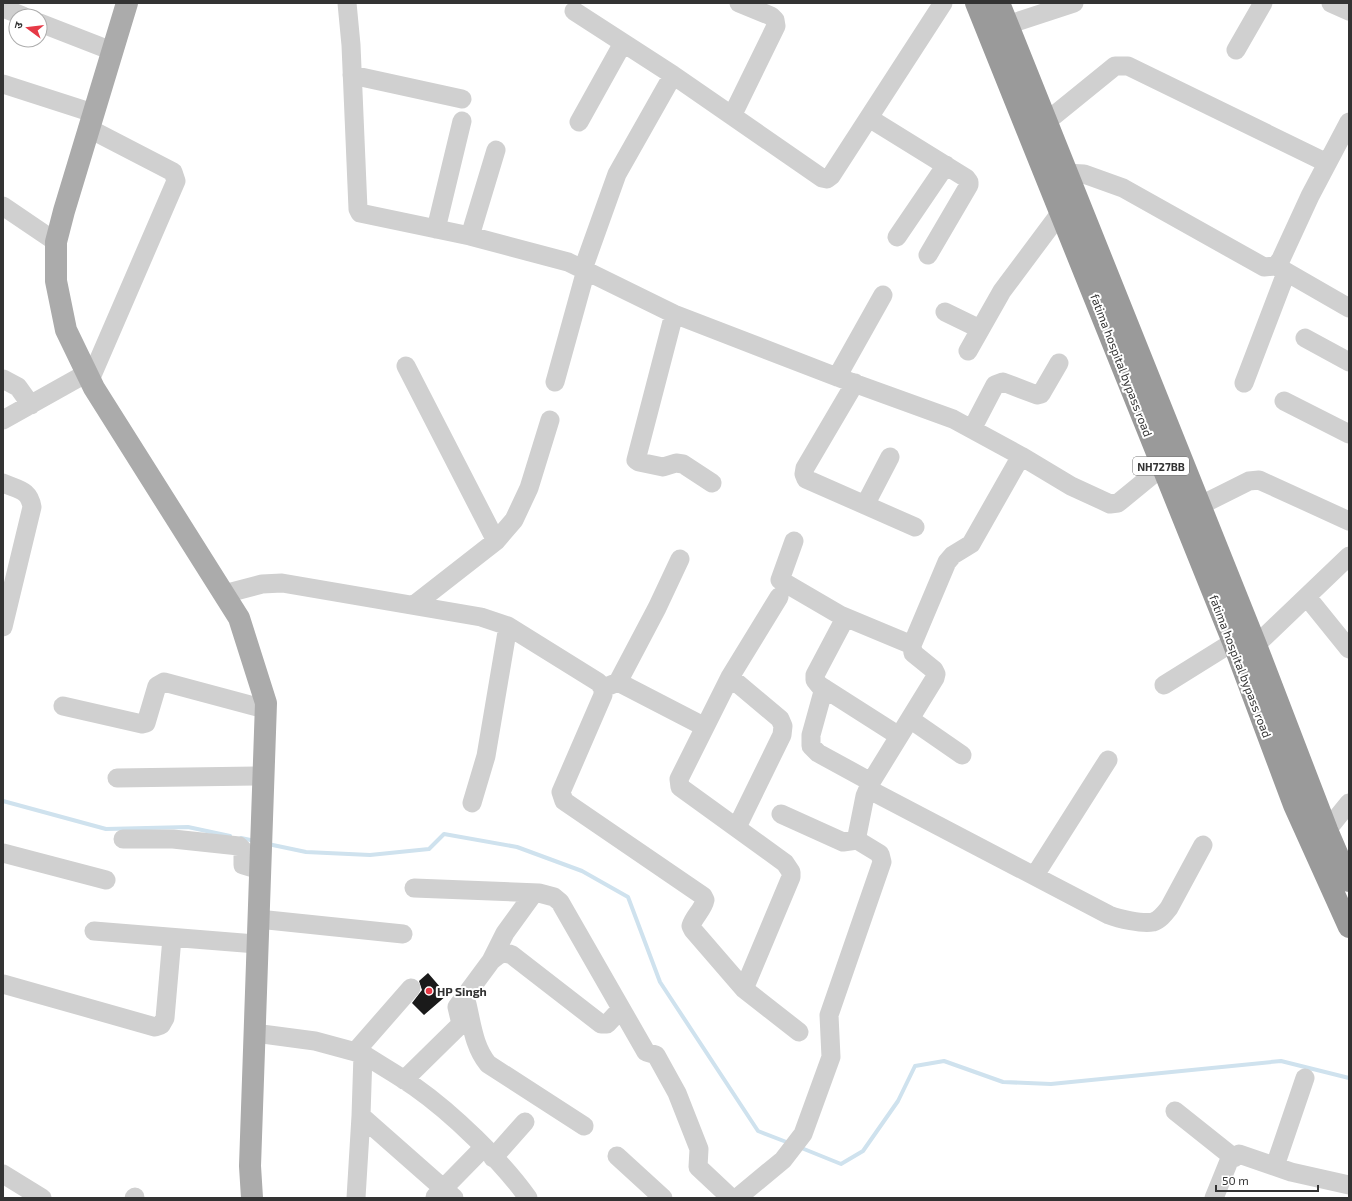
<svg xmlns="http://www.w3.org/2000/svg" width="1352" height="1201" viewBox="0 0 1352 1201" font-family="'Exo 2','Noto Sans Devanagari',sans-serif">
	<style>
		.lines { fill: none; stroke-linecap: round; stroke-linejoin: round }
		.stream { stroke: #cfe2ee; stroke-width: 4 }
		.building { fill: #1a1a1a }
		.minor { stroke: #d0d0d0; stroke-width: 19 }
		.major { stroke: #ababab; stroke-width: 22 }
		.highway { stroke: #9a9a9a; stroke-width: 22 }
		.poi-dot { fill: #e63946; stroke: #fff; stroke-width: 1.5 }
		.labels { text-anchor: middle; dominant-baseline: central; stroke-width: 4; stroke-linejoin: round; paint-order: stroke }
		.shield { fill: #fff; stroke: #707070; stroke-width: 1 }
		.shield-label { font-size: 11px; font-weight: bold; fill: #333 }
		.street-label { font-size: 12px; fill: #333; stroke: #fff }
		.poi-label { font-size: 12px; font-weight: bold; fill: #333; stroke: #fff; text-anchor: start }
	</style>
	<rect width="100%" height="100%" fill="#fff"/>
	<g class="lines">
		<path class="stream" d="M 3,801 L 106,829 L 188,827 L 230,836
			M 241,838 L 255,841
			M 268,844 L 306,852 L 370,855 L 429,849 L 444,834 L 517,847 L 582,871 L 628,897 L 660,982 L 758,1131 L 789,1143
			M 799,1147 L 841,1164 L 863,1151 L 898,1101 L 915,1066 L 944,1061 L 1003,1082 L 1051,1084 L 1281,1061 L 1349,1078"/>
	</g>
	<path class="building" d="M 428,973 L 447,995 L 424,1015 L 412,1003 L 422,990 L 419,981 Z"/>
	<g class="lines">
		<path class="minor" d="M 347,3 L 351,45 L 358,209 L 360,213 L 470,236 L 568,262 L 674,314 L 837,377 L 953,419 L 1021,456 L 1071,486 L 1110,504 L 1118,503 L 1162,467
			M 1331,3 L 1349,11
			M 3,8 L 23,16
			M 574,11 L 673,75 L 822,178 L 827,179 L 831,176 L 943,3
			M 40,23 L 112,51
			M 994,31 L 1007,25 L 1074,3
			M 1236,50 L 1263,3
			M 352,75 L 462,99
			M 3,84 L 93,113
			M 732,116 L 776,26 L 775,20 L 771,16 L 739,3
			M 869,118 L 966,178 L 969,182 L 969,185 L 928,255
			M 579,122 L 623,43
			M 1046,122 L 1115,66 L 1128,66 L 1327,163
			M 88,128 L 173,172 L 176,181 L 90,380
			M 1065,173 L 1084,174 L 1123,188 L 1264,267 L 1276,266 L 1281,259 L 1310,196 L 1349,122
			M 3,206 L 56,242
			M 436,229 L 462,121
			M 470,236 L 496,150
			M 897,237 L 946,165
			M 1276,266 L 1349,308
			M 583,269 L 617,174 L 673,75
			M 945,312 L 980,329
			M 674,314 L 636,460 L 639,462 L 663,467 L 676,463 L 683,464 L 712,483
			M 1305,338 L 1349,362
			M 968,351 L 1002,291 L 1061,212
			M 406,366 L 496,541
			M 837,377 L 883,295
			M 3,379 L 18,387 L 31,405
			M 555,382 L 586,270
			M 855,383 L 805,468 L 804,474 L 806,479 L 915,527
			M 1244,383 L 1286,273
			M 1284,401 L 1349,434
			M 3,420 L 87,373
			M 972,429 L 995,385 L 1003,382 L 1037,395 L 1041,394 L 1059,363
			M 3,483 C 18,490 29,489 32,507 L 3,627
			M 865,505 L 890,457
			M 1199,506 L 1249,481 L 1259,480 L 1349,521
			M 794,541 L 780,580 L 840,615 L 842,618 L 842,624 L 815,675 L 815,680 L 819,685 L 899,736
			M 224,594 L 262,584 L 282,583 L 481,617 L 508,626 L 598,682 L 603,688 L 603,695 L 561,792 L 564,801 L 703,896 L 705,900 C 703,910 694,916 691,926 L 693,930 L 744,989 L 799,1032
			M 1307,597 L 1349,649
			M 414,605 L 496,541 L 514,520 L 529,488 L 550,420
			M 840,615 L 912,645
			M 1256,645 L 1349,556
			M 730,677 L 780,719 L 783,726 L 782,735 L 737,827
			M 618,682 L 657,608 L 680,559
			M 1164,685 L 1233,642
			M 606,687 L 618,682 L 705,727
			M 824,688 L 811,735 L 811,746 L 818,753 L 871,782
			M 63,706 L 142,724 L 146,723 L 157,686 L 164,682 L 265,709
			M 910,719 L 962,755
			M 117,778 L 262,776
			M 868,789 L 1109,915 C 1119,919 1142,924 1153,922 C 1160,920 1165,913 1169,908 L 1203,845
			M 472,803 L 486,756 L 508,626
			M 781,814 L 843,842 L 857,840
			M 1327,830 L 1349,803
			M 123,839 L 173,839 L 239,846 L 243,850 L 243,865 L 260,870
			M 3,853 L 106,880
			M 1035,875 L 1108,760
			M 414,888 L 539,893 L 554,897 L 560,902 L 646,1052 L 656,1055 L 677,1093 L 699,1149 L 698,1167 L 731,1198
			M 258,919 L 403,934
			M 94,931 L 257,944
			M 491,961 L 505,933 L 534,893
			M 3,984 L 155,1027 L 161,1025 L 165,1018 L 172,938
			M 744,989 L 791,877 L 791,872 L 785,863 L 680,787 L 679,779 L 730,677 L 779,597
			M 467,1004 C 472,1025 474,1047 488,1064 L 584,1126
			M 254,1033 L 315,1041 L 363,1054 L 361,1116 L 454,1198
			M 355,1052 L 411,988
			M 363,1054 C 380,1065 398,1075 415,1087 C 452,1113 502,1161 528,1198
			M 404,1080 L 461,1024 L 457,1007 L 491,961 C 498,955 503,951 512,955 L 601,1024 L 607,1024 L 621,1009
			M 1175,1111 L 1234,1158
			M 617,1156 L 663,1198
			M 493,1158 L 525,1122
			M 1275,1166 L 1305,1078
			M 3,1174 L 42,1198
			M 435,1197 L 483,1148
			M 134,1198 L 135,1197
			M 356,1198 L 361,1116
			M 737,1198 L 783,1160 L 803,1134 L 831,1057 L 829,1015 L 882,862 L 880,854 L 857,840 L 857,836 L 865,796 L 871,782 L 935,678 L 936,674 L 934,670 L 913,653 L 912,645 L 947,562 L 953,555 L 971,544 L 1021,456
			M 1214,1198 L 1229,1161 L 1239,1154 L 1291,1172 L 1349,1185"/>
		<path class="major" d="M 127,3 L 64,211 L 56,242 L 56,281 L 66,330 L 94,388 L 239,618 L 266,703 L 250,1166 L 252,1198"/>
		<path class="highway" d="M 976,3 L 1233,642 L 1294,805 L 1349,927
			M 999,3 L 1256,645 L 1327,830 L 1349,881"/>
	</g>
	<circle class="poi-dot" cx="429" cy="991" r="4"/>
	<g class="labels">
		<rect class="shield" x="1133" y="457" width="56" height="18" rx="3"/>
		<g class="shield-label">
			<text x="1161" y="466">NH727BB</text>
		</g>
		<g class="street-label">
			<text transform="translate(1122 365) rotate(69)">fatima hospital bypass road</text>
			<text transform="translate(1241 666) rotate(69)">fatima hospital bypass road</text>
		</g>
		<g class="poi-label">
			<text x="437" y="991">HP Singh</text>
		</g>
	</g>
	<rect width="1352" height="1201" fill="none" stroke="#333333" stroke-width="8"/>
	<g transform="translate(28 28) rotate(285)"><circle r="19" fill="#ffffff" stroke="#adadad"/>
	<path d="M0-3L7 15L0 10L-7 15Z" fill="#e63946"/>
	<text y="-6" font-size="11" font-weight="bold" text-anchor="middle" fill="#333333">उ</text>
	</g>
	<path d="M1216 1185v6h102v-6" fill="none" stroke="#333333" stroke-width="2"/>
	<text x="1222" y="1185" font-size="12" fill="#333333" stroke="#ffffff" stroke-width="3" paint-order="stroke">50 m</text>
</svg>
